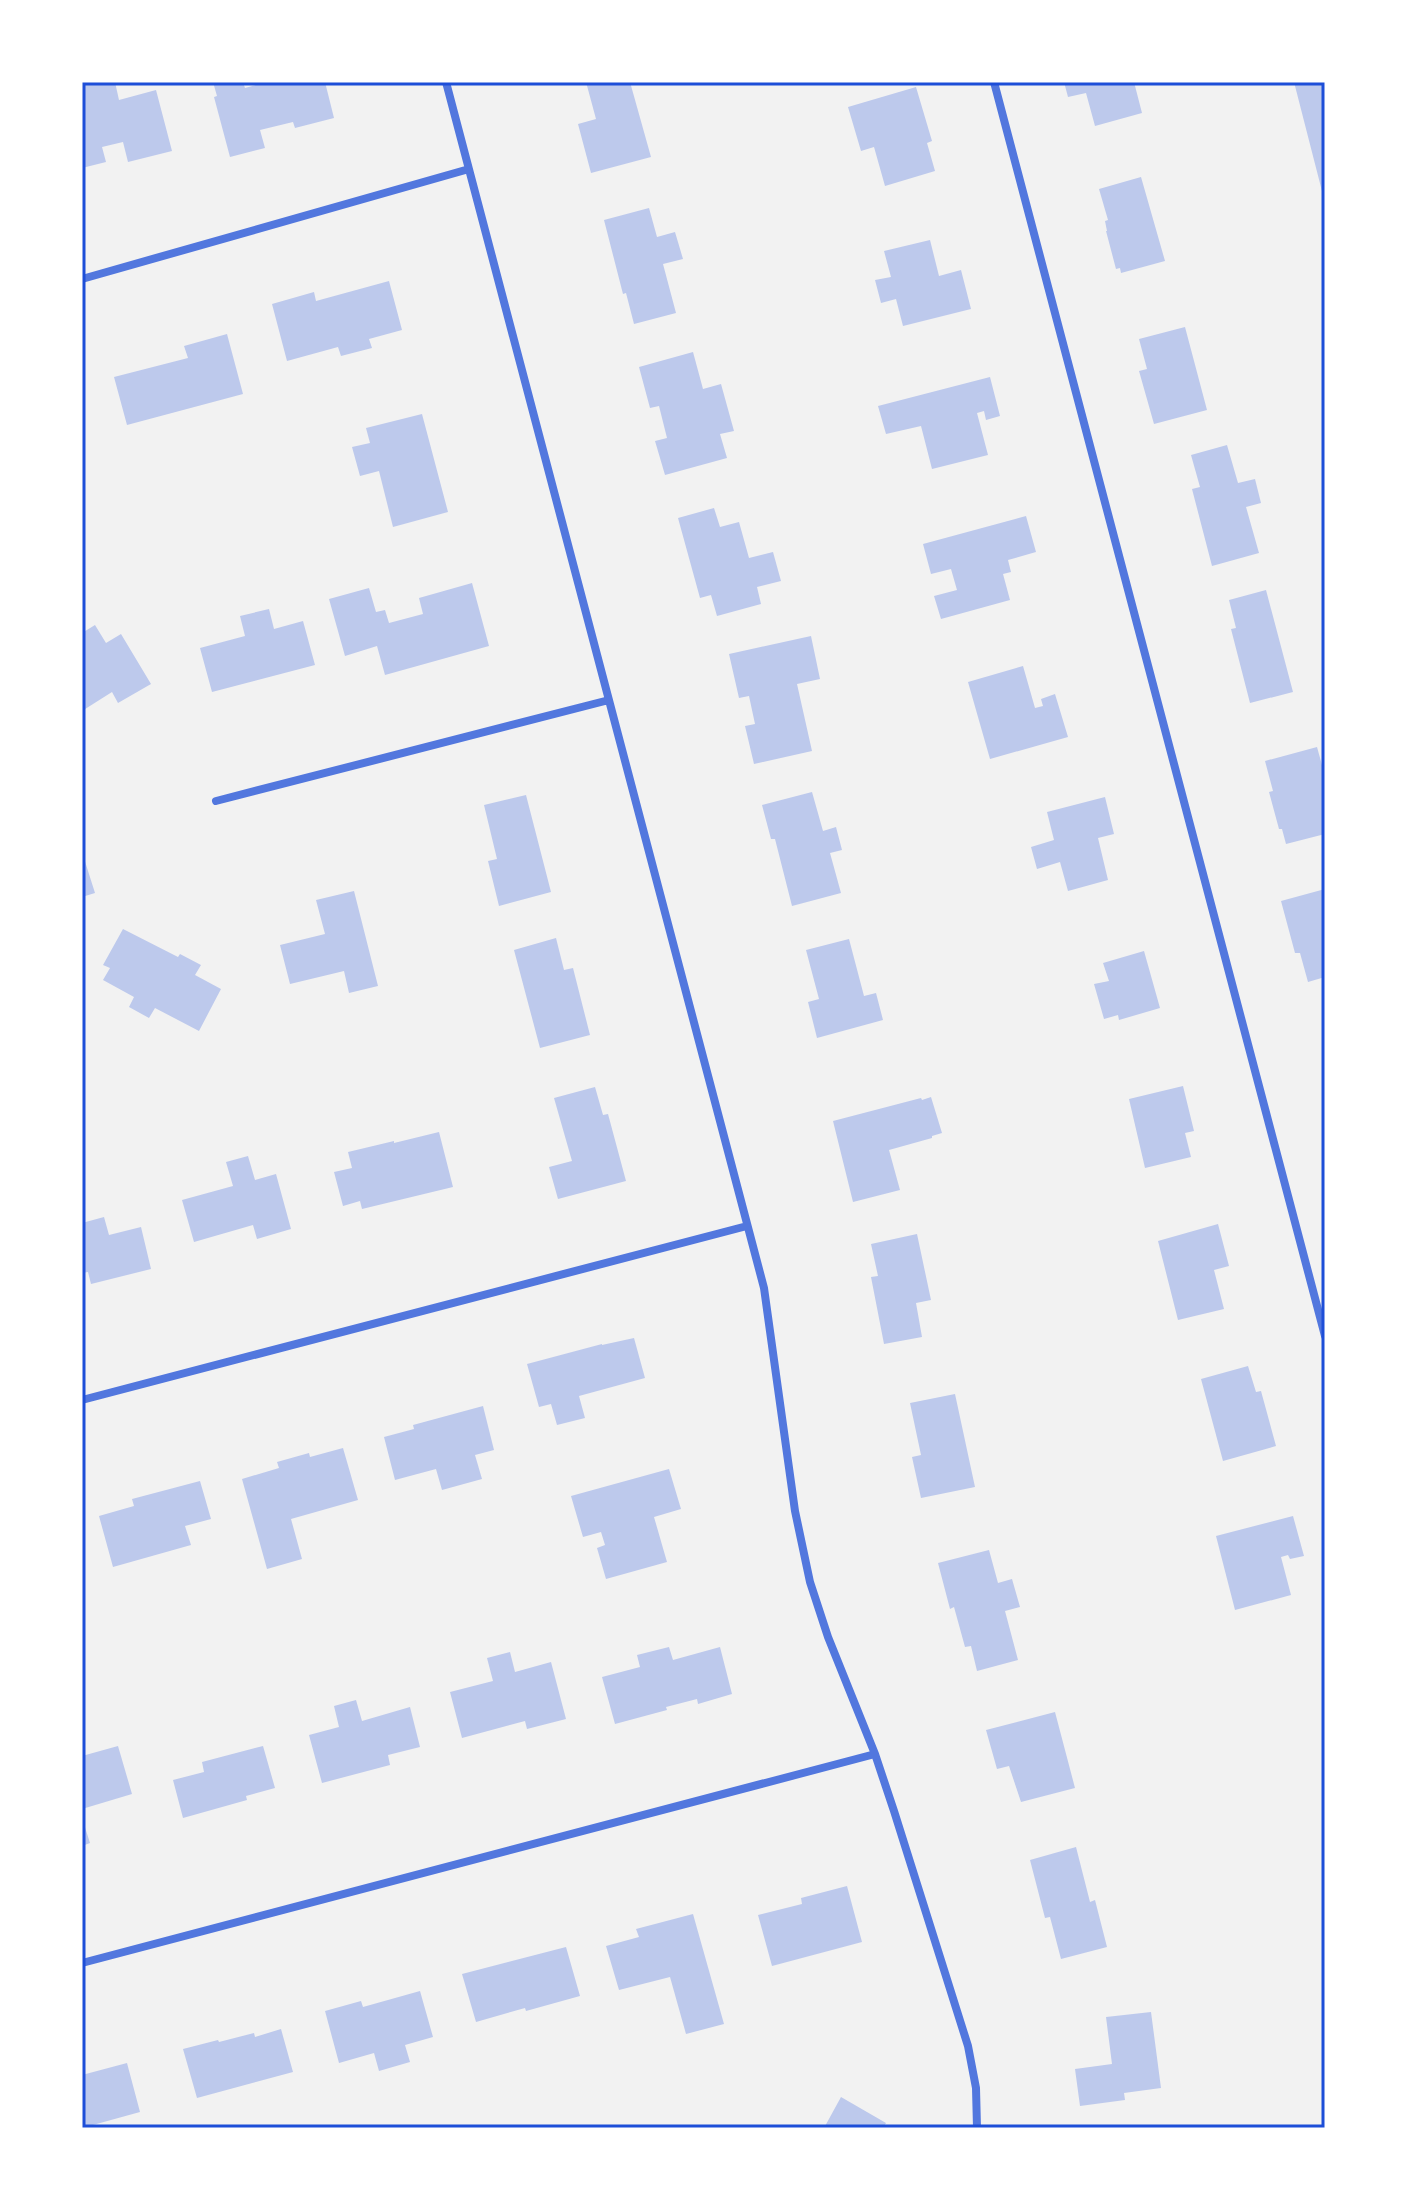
<svg xmlns="http://www.w3.org/2000/svg" width="1407" height="2210" viewBox="0 0 1407 2210" font-family="'PT Sans Narrow',sans-serif">
	<style>
		.building { fill: #bdc9ec }
		.lines { fill: none; stroke-linecap: round; stroke-linejoin: round }
		.minor { stroke: #5277de; stroke-width: 8 }
		.neatline { fill: none; stroke: #1d4ed8; stroke-width: 3 }
	</style>
	<rect width="100%" height="100%" fill="#f2f2f2"/>
	<path class="building" d="M 82,82 L 115,82 L 119,100 L 156,90 L 172,151 L 128,162 L 123,142 L 102,147 L 106,162 L 82,168 L 82,110 L 84,109 Z
		M 213,82 L 243,82 L 245,88 L 267,82 L 325,82 L 334,118 L 295,128 L 293,122 L 260,130 L 265,148 L 230,157 L 214,97 L 217,96 Z
		M 586,82 L 630,82 L 651,157 L 591,173 L 578,124 L 596,119 Z
		M 1064,82 L 1134,82 L 1142,113 L 1095,126 L 1086,93 L 1068,97 Z
		M 1294,82 L 1325,82 L 1325,199 L 1324,199 Z
		M 916,87 L 932,141 L 927,143 L 935,171 L 885,186 L 874,147 L 861,151 L 848,107 Z
		M 1141,177 L 1165,261 L 1121,273 L 1120,268 L 1116,269 L 1106,231 L 1107,231 L 1105,221 L 1108,220 L 1099,189 Z
		M 649,208 L 657,237 L 675,232 L 683,259 L 663,264 L 676,313 L 634,324 L 626,293 L 623,294 L 604,220 Z
		M 930,240 L 939,276 L 961,270 L 971,309 L 903,326 L 896,299 L 881,303 L 875,280 L 891,277 L 884,251 Z
		M 389,281 L 402,330 L 369,339 L 372,348 L 341,356 L 338,347 L 287,361 L 272,304 L 314,292 L 316,301 Z
		M 1185,327 L 1207,410 L 1154,424 L 1139,371 L 1147,369 L 1139,339 Z
		M 227,334 L 243,394 L 127,425 L 114,377 L 188,358 L 184,346 Z
		M 693,352 L 703,389 L 721,384 L 734,431 L 720,434 L 727,458 L 665,475 L 655,441 L 667,438 L 659,406 L 650,408 L 639,367 Z
		M 990,377 L 1000,416 L 986,420 L 984,411 L 977,413 L 988,455 L 932,469 L 921,426 L 886,434 L 878,406 Z
		M 422,414 L 448,512 L 393,527 L 379,471 L 360,476 L 352,447 L 370,443 L 366,428 Z
		M 1227,445 L 1238,483 L 1255,479 L 1261,503 L 1246,507 L 1259,553 L 1212,566 L 1192,489 L 1200,487 L 1191,455 Z
		M 714,508 L 720,527 L 739,522 L 749,558 L 773,552 L 781,581 L 757,587 L 761,604 L 717,616 L 711,595 L 700,598 L 678,518 Z
		M 1026,516 L 1036,552 L 1008,560 L 1011,572 L 1003,574 L 1010,600 L 941,619 L 934,596 L 957,590 L 951,569 L 931,574 L 923,544 Z
		M 472,583 L 489,646 L 385,675 L 377,646 L 345,656 L 329,599 L 369,588 L 376,612 L 385,610 L 389,623 L 423,614 L 419,598 Z
		M 1266,590 L 1293,692 L 1250,703 L 1231,629 L 1236,628 L 1229,600 Z
		M 269,609 L 274,629 L 303,621 L 315,665 L 212,692 L 200,648 L 245,636 L 240,616 Z
		M 95,625 L 106,643 L 121,634 L 151,684 L 118,703 L 112,692 L 82,711 L 82,633 Z
		M 811,636 L 820,679 L 797,684 L 812,751 L 754,764 L 745,726 L 755,724 L 749,696 L 739,698 L 729,654 Z
		M 1023,666 L 1035,708 L 1043,706 L 1041,699 L 1055,694 L 1068,737 L 990,759 L 968,682 Z
		M 1317,747 L 1325,776 L 1325,834 L 1286,844 L 1282,829 L 1279,829 L 1269,792 L 1273,791 L 1265,761 Z
		M 812,792 L 823,831 L 836,827 L 842,850 L 830,853 L 841,893 L 792,906 L 775,839 L 771,839 L 762,805 Z
		M 526,795 L 551,892 L 499,906 L 488,861 L 497,859 L 484,805 Z
		M 1105,797 L 1114,834 L 1098,838 L 1108,880 L 1068,891 L 1060,862 L 1037,869 L 1031,847 L 1054,840 L 1047,812 Z
		M 82,852 L 95,893 L 82,897 Z
		M 1325,889 L 1325,977 L 1308,982 L 1300,953 L 1295,953 L 1281,901 Z
		M 354,891 L 378,986 L 349,993 L 344,971 L 290,984 L 280,945 L 325,934 L 316,900 Z
		M 123,929 L 178,957 L 180,954 L 201,965 L 195,975 L 221,989 L 199,1031 L 155,1008 L 149,1018 L 129,1007 L 134,997 L 103,980 L 110,968 L 103,965 Z
		M 556,938 L 564,970 L 573,968 L 590,1035 L 540,1048 L 514,950 Z
		M 849,939 L 864,996 L 876,993 L 883,1020 L 817,1038 L 808,1002 L 819,999 L 806,950 Z
		M 1144,951 L 1160,1008 L 1119,1020 L 1118,1015 L 1104,1019 L 1094,984 L 1109,981 L 1103,963 Z
		M 1183,1086 L 1194,1131 L 1185,1133 L 1191,1157 L 1145,1168 L 1129,1099 Z
		M 595,1087 L 603,1115 L 608,1114 L 626,1181 L 558,1199 L 549,1167 L 572,1161 L 554,1098 Z
		M 931,1097 L 942,1133 L 932,1136 L 932,1138 L 889,1150 L 900,1190 L 853,1202 L 833,1121 L 921,1098 L 922,1100 Z
		M 439,1132 L 453,1187 L 362,1209 L 360,1201 L 343,1206 L 334,1172 L 352,1168 L 348,1152 L 394,1141 L 394,1143 Z
		M 248,1156 L 255,1180 L 276,1174 L 291,1229 L 257,1239 L 253,1225 L 194,1242 L 182,1200 L 233,1186 L 226,1162 Z
		M 104,1217 L 109,1235 L 141,1227 L 151,1269 L 91,1284 L 88,1272 L 82,1273 L 82,1223 Z
		M 1218,1224 L 1229,1266 L 1214,1270 L 1224,1309 L 1178,1320 L 1158,1241 Z
		M 917,1234 L 931,1300 L 916,1303 L 922,1337 L 884,1344 L 871,1277 L 878,1276 L 871,1244 Z
		M 634,1338 L 645,1378 L 579,1396 L 585,1418 L 557,1425 L 551,1404 L 539,1407 L 527,1364 L 602,1344 L 602,1345 Z
		M 1248,1366 L 1256,1392 L 1261,1391 L 1276,1446 L 1223,1461 L 1201,1379 Z
		M 955,1394 L 975,1487 L 921,1498 L 912,1457 L 921,1455 L 910,1403 Z
		M 483,1406 L 494,1450 L 475,1455 L 482,1479 L 442,1490 L 436,1469 L 395,1480 L 384,1437 L 414,1429 L 413,1425 Z
		M 343,1448 L 358,1500 L 291,1519 L 302,1559 L 267,1569 L 242,1479 L 279,1468 L 277,1462 L 309,1453 L 310,1457 Z
		M 669,1469 L 681,1509 L 654,1517 L 667,1562 L 606,1579 L 597,1548 L 605,1545 L 601,1532 L 583,1537 L 571,1496 Z
		M 200,1481 L 211,1519 L 185,1526 L 191,1545 L 113,1567 L 99,1516 L 134,1506 L 132,1499 Z
		M 1293,1516 L 1304,1556 L 1290,1559 L 1288,1555 L 1281,1557 L 1291,1595 L 1235,1610 L 1216,1536 Z
		M 989,1550 L 998,1583 L 1012,1579 L 1020,1607 L 1005,1611 L 1018,1660 L 977,1671 L 971,1646 L 965,1647 L 954,1607 L 950,1609 L 938,1563 Z
		M 669,1647 L 673,1660 L 720,1647 L 732,1694 L 698,1704 L 697,1699 L 666,1707 L 667,1710 L 615,1724 L 602,1677 L 640,1667 L 637,1655 Z
		M 510,1652 L 515,1672 L 551,1662 L 566,1719 L 527,1729 L 525,1721 L 462,1738 L 450,1692 L 493,1681 L 487,1658 Z
		M 356,1700 L 362,1721 L 410,1707 L 420,1747 L 388,1755 L 390,1765 L 322,1783 L 309,1735 L 339,1727 L 334,1706 Z
		M 1055,1712 L 1075,1788 L 1021,1802 L 1009,1766 L 997,1769 L 986,1730 Z
		M 118,1746 L 132,1794 L 82,1809 L 82,1756 Z
		M 263,1746 L 275,1788 L 246,1796 L 247,1800 L 183,1818 L 173,1780 L 204,1772 L 202,1762 Z
		M 82,1818 L 90,1843 L 82,1846 Z
		M 1076,1847 L 1090,1902 L 1095,1900 L 1107,1947 L 1061,1959 L 1050,1917 L 1045,1918 L 1030,1860 Z
		M 847,1886 L 862,1942 L 772,1966 L 758,1915 L 802,1904 L 801,1898 Z
		M 693,1914 L 724,2024 L 686,2034 L 670,1977 L 619,1990 L 606,1946 L 639,1937 L 636,1929 Z
		M 566,1947 L 580,1996 L 526,2011 L 525,2008 L 476,2022 L 462,1974 Z
		M 420,1991 L 433,2037 L 405,2045 L 410,2062 L 379,2071 L 374,2053 L 339,2063 L 325,2011 L 361,2001 L 363,2007 Z
		M 1151,2012 L 1161,2088 L 1124,2093 L 1125,2100 L 1080,2106 L 1075,2069 L 1112,2064 L 1106,2017 Z
		M 281,2029 L 293,2072 L 197,2098 L 183,2049 L 218,2040 L 219,2042 L 254,2033 L 255,2037 Z
		M 127,2063 L 140,2112 L 82,2128 L 82,2075 Z
		M 841,2097 L 886,2123 L 883,2128 L 824,2128 Z"/>
	<g class="lines">
		<path class="minor" d="M 446,82 L 764,1288 L 795,1511 L 810,1582 L 828,1637 L 875,1754 L 894,1811 L 968,2046 L 976,2088 L 977,2128
			M 994,82 L 1325,1336
			M 82,279 L 469,169
			M 216,801 L 609,700
			M 82,1400 L 747,1226
			M 82,1963 L 875,1754"/>
	</g>
	<rect width="1407" height="2210" fill="none" stroke="#ffffff" stroke-width="168"/>
	<rect x="84" y="84" width="1239" height="2042" class="neatline"/>
</svg>
